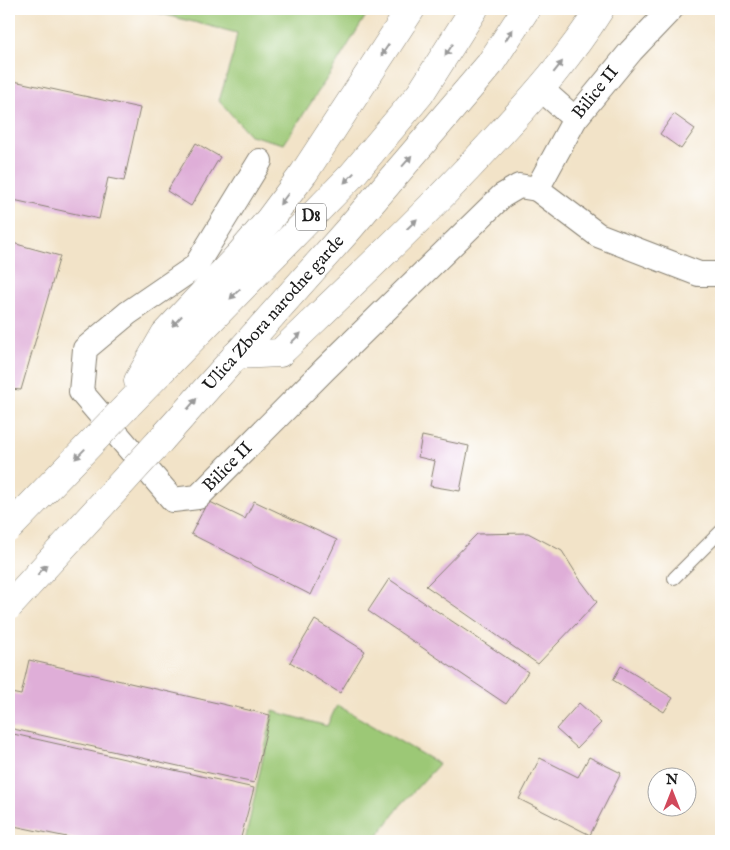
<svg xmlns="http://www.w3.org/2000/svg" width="730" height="850" viewBox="0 0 730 850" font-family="'IM FELL English',serif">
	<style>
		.green { fill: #9cc876; stroke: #5c7249 }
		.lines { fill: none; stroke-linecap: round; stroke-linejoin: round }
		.stream { stroke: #46acc6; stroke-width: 9 }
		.building { fill: #dfaed8 }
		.lane-casing { stroke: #878072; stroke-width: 14 }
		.street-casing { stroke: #878072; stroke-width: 26 }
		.highway-casing { stroke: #878072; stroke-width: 29 }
		.lane { stroke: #fff; stroke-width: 12 }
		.street { stroke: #fff; stroke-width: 24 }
		.highway { stroke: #fff; stroke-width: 28 }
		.highway-bridge-casing { stroke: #878072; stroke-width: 29; stroke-linecap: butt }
		.highway-bridge { stroke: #fff; stroke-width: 28 }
		.oneway { fill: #999 }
		.labels { text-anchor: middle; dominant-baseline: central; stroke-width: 4; stroke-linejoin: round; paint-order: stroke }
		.shield { fill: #fff; stroke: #606060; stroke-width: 1 }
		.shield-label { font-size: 16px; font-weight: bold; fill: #1c1c1c }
		.street-label { font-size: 18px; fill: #1c1c1c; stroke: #fff }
	</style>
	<rect width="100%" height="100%" fill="#fff"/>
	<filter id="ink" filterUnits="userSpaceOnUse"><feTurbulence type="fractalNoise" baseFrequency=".02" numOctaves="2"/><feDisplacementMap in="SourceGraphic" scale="10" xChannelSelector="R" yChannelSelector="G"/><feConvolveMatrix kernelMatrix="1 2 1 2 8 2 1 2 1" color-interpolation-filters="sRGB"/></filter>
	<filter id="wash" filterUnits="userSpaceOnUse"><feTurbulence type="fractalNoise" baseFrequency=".0096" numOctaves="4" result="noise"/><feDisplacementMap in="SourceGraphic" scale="20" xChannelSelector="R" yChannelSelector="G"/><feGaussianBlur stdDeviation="1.12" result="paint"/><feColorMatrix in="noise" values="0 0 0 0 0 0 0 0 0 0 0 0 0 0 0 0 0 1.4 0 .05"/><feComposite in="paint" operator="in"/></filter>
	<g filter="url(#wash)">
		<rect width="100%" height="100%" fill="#f2e3c8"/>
		<path class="green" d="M 142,9 L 370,9 L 337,63 L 284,144 L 250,135 L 219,101 L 233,54 L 237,33 Z
			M 337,705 L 439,764 L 400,806 L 374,841 L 245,841 L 273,711 L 327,726 Z"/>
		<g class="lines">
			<path class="stream" d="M 9,840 L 13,841"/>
		</g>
		<g id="blocks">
			<path class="building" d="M 9,80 L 140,108 L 124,181 L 108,178 L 99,219 L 9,199 Z
				M 674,114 L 695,129 L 681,149 L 660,134 Z
				M 196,143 L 220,157 L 191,206 L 167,191 Z
				M 9,242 L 60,256 L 21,390 L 9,389 Z
				M 422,436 L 469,446 L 460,491 L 430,486 L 435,461 L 418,457 Z
				M 208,501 L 245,519 L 254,501 L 337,540 L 311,595 L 191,534 Z
				M 528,533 L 562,551 L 579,578 L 597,602 L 538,664 L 426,586 L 477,534 Z
				M 389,579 L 528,672 L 506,704 L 368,611 Z
				M 315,620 L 365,651 L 340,693 L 290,662 Z
				M 29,660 L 270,715 L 254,783 L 9,728 L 9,701 L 11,693 L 21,695 Z
				M 621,666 L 673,698 L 664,712 L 613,680 Z
				M 579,703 L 601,723 L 577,748 L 556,729 Z
				M 9,733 L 254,788 L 240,841 L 86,841 L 9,825 Z
				M 589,757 L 621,773 L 590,835 L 519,799 L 540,758 L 578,777 Z"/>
		</g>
	</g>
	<g filter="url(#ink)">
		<use href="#blocks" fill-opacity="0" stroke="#878072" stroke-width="1"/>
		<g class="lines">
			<g class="lane-casing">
				<path id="lane" d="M 674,578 L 721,531"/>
			</g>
			<g class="street-casing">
				<g id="street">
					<path d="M 671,9 L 631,51 L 575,119 L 537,189 L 598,235 L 699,274 L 721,274"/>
					<path d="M 541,89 L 575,119"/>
					<path id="s1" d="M 260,161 L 195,267 L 128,313 L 85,349 L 81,392 L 173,500 L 198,497 L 324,370 L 502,196 L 519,186 L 537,189"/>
				</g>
			</g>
			<g class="highway-casing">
				<g id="highway">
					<path d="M 236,355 L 280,353 C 354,282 429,212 498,136 C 535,96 571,55 600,9"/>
					<path d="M 138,381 L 165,334 L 241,253 L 269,220 L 304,173 L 411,9"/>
					<path d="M 126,407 L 353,174 L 420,94 L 474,9"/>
					<path id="s2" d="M 160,441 L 348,230 L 490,64 L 526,9"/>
				</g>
			</g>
			<use href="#lane" class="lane"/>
			<use href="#street" class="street"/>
			<use href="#highway" class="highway"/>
			<g class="highway-bridge-casing">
				<path id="highway-bridge" d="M 9,528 L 126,407
					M 9,606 L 160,441"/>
			</g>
			<use href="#highway-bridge" class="highway-bridge"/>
		</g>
		<defs><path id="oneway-solid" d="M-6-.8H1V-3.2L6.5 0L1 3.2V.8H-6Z" transform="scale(1.25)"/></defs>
		<g class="oneway">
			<use href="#oneway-solid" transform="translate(509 35) rotate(-57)"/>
			<use href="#oneway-solid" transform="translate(385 50) rotate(123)"/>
			<use href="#oneway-solid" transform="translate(449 50) rotate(123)"/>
			<use href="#oneway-solid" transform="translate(558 67) rotate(-52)"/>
			<use href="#oneway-solid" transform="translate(407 161) rotate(-49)"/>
			<use href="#oneway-solid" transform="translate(349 178) rotate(134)"/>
			<use href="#oneway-solid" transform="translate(284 199) rotate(127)"/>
			<use href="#oneway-solid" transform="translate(412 224) rotate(-44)"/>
			<use href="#oneway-solid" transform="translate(235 294) rotate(134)"/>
			<use href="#oneway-solid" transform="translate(177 321) rotate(133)"/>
			<use href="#oneway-solid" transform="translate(296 338) rotate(-44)"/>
			<use href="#oneway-solid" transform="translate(192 404) rotate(-49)"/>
			<use href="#oneway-solid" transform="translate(80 454) rotate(134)"/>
			<use href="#oneway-solid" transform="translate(42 570) rotate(-47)"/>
		</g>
	</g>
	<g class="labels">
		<rect class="shield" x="296" y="203.5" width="30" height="27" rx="4"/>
		<g class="shield-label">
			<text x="311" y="217">D8</text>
		</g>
		<g class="street-label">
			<text transform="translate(596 93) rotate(-51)">Bilice II</text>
			<text stroke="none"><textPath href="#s2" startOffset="171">Ulica Zbora narodne garde</textPath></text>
			<text stroke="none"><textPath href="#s1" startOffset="514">Bilice II</textPath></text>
		</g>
	</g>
	<rect width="730" height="850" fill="none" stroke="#fff" stroke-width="30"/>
	<g transform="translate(672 792)"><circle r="24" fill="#ffffff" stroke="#a4a4a4"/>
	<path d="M0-4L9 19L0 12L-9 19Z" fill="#d1495b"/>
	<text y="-8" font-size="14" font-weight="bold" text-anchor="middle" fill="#1c1c1c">N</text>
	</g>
</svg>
